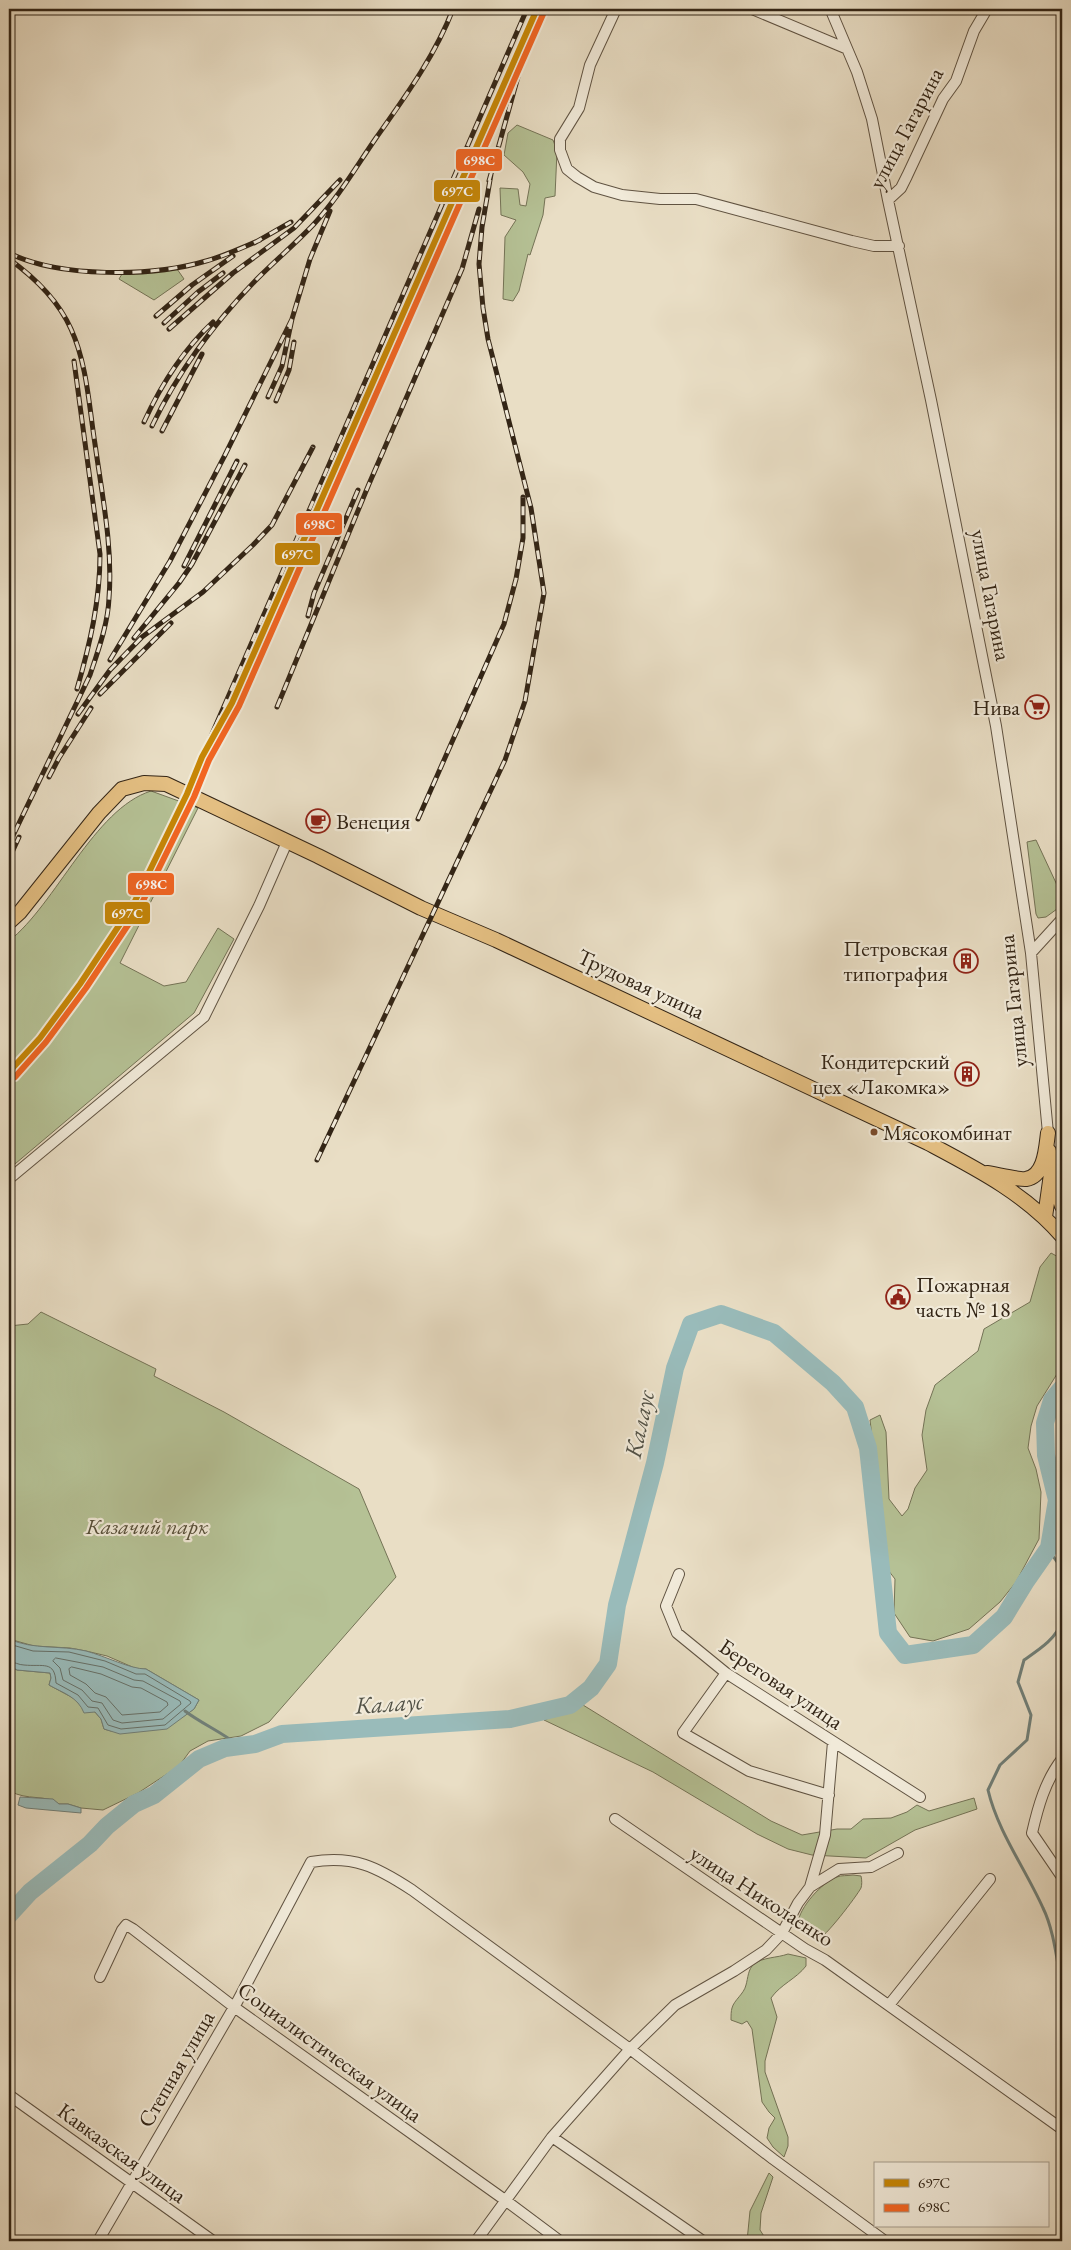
<svg xmlns="http://www.w3.org/2000/svg" width="1071" height="2250" viewBox="0 0 1071 2250" font-family="'EB Garamond',serif">
	<style>
		.green { fill: #b5c195; stroke: #747356 }
		.water { fill: #99bbba; stroke: #707f78 }
		.lines { fill: none; stroke-linecap: round; stroke-linejoin: round }
		.shore { stroke: #667068; stroke-width: 1 }
		.stream { stroke: #707f78; stroke-width: 3 }
		.river { stroke: #99bbba; stroke-width: 18 }
		.minor-casing { stroke: #605342; stroke-width: 12 }
		.major-casing { stroke: #332516; stroke-width: 16 }
		.minor { stroke: #f1ead9; stroke-width: 10 }
		.major { stroke: #e4bf82; stroke-width: 14 }
		.rail-casing { stroke: #332516; stroke-width: 5 }
		.rail { stroke: #f1ead9; stroke-width: 3; stroke-dasharray: 9; stroke-linecap: butt }
		.rail-1-casing { stroke: #f1ead9; stroke-width: 10 }
		.rail-2-casing { stroke: #f1ead9; stroke-width: 10 }
		.rail-1 { stroke: #c68606; stroke-width: 6 }
		.rail-2 { stroke: #f26522; stroke-width: 6 }
		.bus-dot { fill: #7a4b2a; stroke: #f1ead9; stroke-width: 2 }
		.labels { text-anchor: middle; dominant-baseline: central; stroke-width: 4.5; stroke-linejoin: round; paint-order: stroke }
		.bus-label { font-size: 21px; fill: #332516; stroke: #f1ead9; text-anchor: start }
		.street-label { font-size: 22px; fill: #332516; stroke: #f1ead9 }
		.poi-label { font-size: 22px; fill: #332516; stroke: #f1ead9; text-anchor: end }
		.park-label { font-size: 22px; font-style: italic; fill: #544c36; stroke: #f1ead9 }
		.water-label { font-size: 24px; font-style: italic; fill: #525247; stroke: #f1ead9 }
		.line-badge { stroke: #f1ead9; stroke-width: 2 }
		.badge-label { font-size: 14px; text-anchor: middle; font-weight: bold; fill: #fff }
	</style>
	<rect width="100%" height="100%" fill="#e9dec5"/>
	<filter id="stains"><feTurbulence type="fractalNoise" baseFrequency=".004" numOctaves="4"/><feColorMatrix values="0 0 0 0 .2 0 0 0 0 .09 0 0 0 0 .02 0 0 0 .5 -.17"/></filter>
	<radialGradient id="worn" r=".72"><stop offset=".6" stop-color="#630" stop-opacity="0"/><stop offset="1" stop-color="#630" stop-opacity=".3"/></radialGradient>
	<path class="green" d="M 517,125 L 553,140 L 557,151 L 555,196 L 545,198 L 543,215 L 530,255 L 528,254 L 519,291 L 513,301 L 503,299 L 505,237 L 516,220 L 501,215 L 500,188 L 518,189 L 520,205 L 526,206 L 530,184 L 523,172 L 504,155 L 508,133 Z
		M 177,269 L 184,279 L 154,300 L 119,279 L 122,274 Z
		M 151,791 L 198,808 L 120,963 L 164,986 L 186,982 L 218,928 L 234,939 L 194,1013 L 9,1169 L 9,941 C 56,904 94,809 151,791 Z
		M 1036,840 L 1057,885 L 1057,909 L 1046,917 L 1038,918 L 1036,914 L 1027,842 Z
		M 1051,1253 L 1062,1259 L 1062,1366 L 1037,1406 L 1031,1426 L 1028,1448 L 1036,1469 L 1041,1492 L 1039,1539 L 1016,1582 L 1000,1602 L 969,1629 L 933,1641 L 910,1637 L 894,1613 L 895,1579 L 888,1570 L 870,1420 L 880,1415 L 886,1432 L 889,1499 L 902,1516 L 908,1509 L 915,1488 L 927,1470 L 922,1435 L 926,1410 L 935,1385 L 978,1351 L 984,1329 L 1030,1302 L 1040,1267 Z
		M 41,1312 L 156,1369 L 154,1376 L 224,1412 L 359,1489 L 396,1577 L 269,1722 L 241,1736 L 208,1741 L 190,1751 L 179,1766 L 138,1793 L 103,1810 L 81,1808 L 68,1804 L 59,1804 C 46,1794 27,1801 10,1791 L 9,1665 L 17,1670 L 50,1673 L 51,1678 L 49,1685 L 75,1699 L 82,1706 L 95,1712 L 101,1719 L 104,1729 L 111,1731 L 184,1716 L 194,1709 L 199,1700 L 146,1669 L 137,1669 L 107,1656 L 86,1651 L 70,1648 L 34,1646 L 9,1639 L 9,1326 L 28,1324 Z
		M 583,1705 L 771,1821 L 802,1835 L 837,1829 L 851,1829 L 863,1819 L 891,1818 L 907,1812 L 917,1805 L 929,1811 L 974,1798 L 977,1809 L 915,1830 L 866,1858 L 812,1855 L 788,1849 L 757,1834 L 653,1772 L 544,1720 Z
		M 853,1875 L 861,1876 C 862,1880 862,1885 861,1888 C 856,1897 825,1938 817,1940 L 807,1935 L 798,1923 C 799,1908 822,1882 837,1877 C 841,1875 848,1876 853,1875 Z
		M 788,1954 L 806,1958 L 806,1966 C 796,1979 781,1984 771,1998 L 777,2017 L 765,2061 L 765,2072 L 788,2137 L 788,2146 L 784,2157 L 773,2147 L 767,2138 L 769,2128 L 775,2118 L 769,2112 L 762,2102 L 752,2029 L 747,2021 L 742,2024 L 731,2020 C 731,2016 731,2011 732,2008 C 734,2000 744,1994 746,1985 C 748,1978 748,1969 754,1964 C 763,1957 777,1958 788,1954 Z
		M 769,2173 L 773,2177 L 761,2213 L 760,2230 L 767,2241 L 747,2241 L 750,2211 Z"/>
	<path class="water" d="M 9,1639 C 33,1650 61,1645 86,1651 C 105,1656 130,1669 146,1669 L 199,1700 L 194,1709 L 167,1729 L 120,1734 L 104,1729 L 101,1719 L 95,1712 L 84,1713 C 78,1697 63,1693 49,1685 L 51,1678 L 50,1673 L 17,1670 L 9,1665 Z
		M 20,1797 L 53,1799 L 59,1804 L 68,1804 L 81,1808 L 81,1813 L 26,1808 L 18,1805 Z"/>
	<g class="lines">
		<path class="shore" d="M 9,1644 L 33,1651 L 69,1652 L 105,1661 L 136,1674 L 145,1674 L 190,1701 L 191,1703 L 165,1725 L 121,1729 L 108,1725 L 98,1708 L 88,1707 L 78,1695 L 56,1683 C 55,1660 43,1667 24,1665 C 19,1665 14,1662 9,1661
			M 56,1658 L 103,1667 L 134,1680 L 143,1681 L 180,1701 L 181,1704 L 163,1719 L 122,1723 L 113,1720 L 102,1703 L 92,1701 L 82,1690 L 63,1680 L 60,1668 L 53,1661 Z
			M 72,1667 L 101,1674 L 132,1687 L 141,1688 L 167,1702 L 168,1705 L 160,1712 L 122,1715 L 106,1697 L 95,1693 L 86,1684 L 70,1675 L 69,1669 Z"/>
		<path class="stream" d="M 1048,1549 L 1062,1569
			M 1062,1621 C 1056,1639 1040,1649 1024,1660 L 1018,1682 L 1031,1715 L 1027,1740 L 1000,1765 L 988,1790 C 998,1832 1025,1868 1043,1908 C 1054,1930 1057,1962 1062,1987
			M 185,1711 C 202,1724 222,1732 239,1746"/>
		<path class="river" d="M 9,1915 L 30,1892 L 90,1844 L 107,1826 L 134,1804 L 154,1795 L 199,1759 L 225,1748 L 255,1744 L 282,1734 L 510,1719 L 570,1705 L 591,1688 L 608,1664 L 617,1605 L 655,1463 L 675,1368 L 691,1324 L 721,1314 L 774,1333 L 833,1383 L 855,1407 L 868,1448 L 888,1633 L 905,1655 L 973,1645 L 1004,1617 L 1026,1581 L 1049,1548 L 1057,1500 L 1046,1455 L 1045,1423 L 1052,1400 L 1062,1388"/>
		<g class="minor-casing">
			<path id="minor" d="M 616,9 L 590,65 L 579,108 L 560,139 L 560,150 L 567,169 L 577,177 L 594,187 L 622,195 L 660,199 L 696,199 L 852,241 L 874,246 L 899,246
				M 752,9 L 845,48
				M 834,9 L 832,13 L 857,72 L 872,119 L 888,200
				M 987,9 L 974,31 L 956,81 L 943,99 L 907,176 L 901,188 L 888,200 L 931,400 L 996,726 L 1031,953 L 1048,1133
				M 1031,953 L 1062,919
				M 9,1179 L 204,1017 L 259,906 L 287,842
				M 679,1574 L 666,1606 L 677,1633 L 726,1673 L 920,1797
				M 726,1673 L 683,1733 L 749,1771 L 829,1795
				M 1062,1759 C 1045,1781 1038,1807 1032,1833 L 1062,1877
				M 615,1819 L 805,1949 L 825,1960 L 1062,2129
				M 810,1887 L 839,1869 L 871,1867 L 898,1853
				M 100,1977 L 122,1930 L 126,1925 L 133,1929 L 234,2007 L 505,2200 L 560,2241
				M 889,2005 L 990,1879
				M 9,2095 L 213,2241
				M 552,2137 L 703,2241
				M 98,2241 L 237,2002 L 311,1862 C 354,1855 377,1867 412,1890 L 630,2049 L 773,2159 L 885,2241
				M 476,2241 L 552,2137 L 630,2049 L 675,2005 L 734,1971 L 766,1950 L 782,1933 L 798,1903 L 810,1887 L 825,1835 L 833,1742"/>
		</g>
		<g class="major-casing">
			<path id="major" d="M 9,922 L 20,912 L 99,813 L 122,789 L 144,783 L 166,784 L 318,856 L 421,908 L 496,940 L 928,1143 C 977,1169 1026,1194 1062,1236
				M 987,1173 C 995,1174 1020,1180 1026,1179 C 1045,1176 1046,1148 1048,1133
				M 1052,1176 L 1062,1206
				M 1045,1217 L 1051,1174 L 1049,1151"/>
		</g>
		<use href="#minor" class="minor"/>
		<use href="#major" class="major"/>
		<g class="rail-casing">
			<path id="rail" d="M 489,181 L 519,73
				M 254,243 L 291,222
				M 9,253 C 59,278 153,277 206,261 C 224,256 242,248 260,240
				M 9,259 C 34,277 58,300 71,329 C 87,364 89,406 95,444 C 102,495 113,547 109,598 C 108,624 98,651 90,675 L 9,844
				M 156,316 L 192,285 L 233,256
				M 164,323 L 198,292 L 223,273
				M 169,329 L 233,273 L 294,228 L 340,180
				M 74,361 L 100,554 C 100,601 90,644 77,689
				M 268,397 L 282,366 L 292,319 L 310,259 L 330,211
				M 276,401 L 289,370 L 294,342
				M 144,422 C 161,385 183,350 213,322
				M 152,426 C 178,372 215,322 257,279 C 276,260 296,243 314,224 C 338,198 356,167 376,138 C 405,97 435,56 453,9
				M 162,431 L 202,354
				M 184,566 L 237,461
				M 308,616 L 314,593 L 358,490
				M 134,638 L 179,583 L 192,564 L 245,465
				M 110,660 L 170,561 L 225,455 L 292,319
				M 100,694 L 171,623
				M 277,707 L 369,484 L 462,269 L 479,209
				M 78,714 L 110,670 L 142,637 L 203,592 L 253,545 L 272,525 L 313,447
				M 202,757 L 527,9
				M 49,777 L 59,758 L 91,708
				M 418,819 L 504,624 L 516,579 L 523,538 L 523,497
				M 9,859 L 19,837
				M 317,1160 L 505,760 L 525,701 L 544,593 L 531,508 L 488,339 L 483,308 L 479,264 L 482,227 L 491,174"/>
		</g>
		<use href="#rail" class="rail"/>
		<g class="rail-1-casing">
			<path id="rail-1" d="M 9,1072 L 40,1038 L 80,984 L 134,903 L 187,794 L 202,757 L 232,703 L 537,9"/>
		</g>
		<g class="rail-2-casing">
			<path id="rail-2" d="M 15,1077 L 46,1042 L 86,988 L 140,907 L 194,797 L 209,760 L 239,706 L 544,12"/>
		</g>
		<use href="#rail-1" class="rail-1"/>
		<use href="#rail-2" class="rail-2"/>
	</g>
	<defs>
		<g id="supermarket-ring" transform="scale(1.25)"><circle r="9.5" fill="#f1ead9" stroke="#8f2418" stroke-width="1.5"/><path d="M-6-5.5h2.5l.6 2H6L4.5 2H-2.5L-4.4-4H-6ZM-1.5 3.2a1.3 1.3 0 1 0 .1 0ZM3 3.2a1.3 1.3 0 1 0 .1 0Z" fill="#8f2418"/></g>
		<g id="cafe-ring" transform="scale(1.25)"><circle r="9.5" fill="#f1ead9" stroke="#8f2418" stroke-width="1.5"/><path d="M-5.5-4.5H6V0H3Q3 3.5 0 3.5H-2.5Q-5.5 3.5-5.5 0ZM3-3.2v2h1.7v-2ZM-6 4.5H4V6H-6Z" fill="#8f2418"/></g>
		<g id="building-ring" transform="scale(1.25)"><circle r="9.5" fill="#f1ead9" stroke="#8f2418" stroke-width="1.5"/><path d="M-4-6H4V6H1V3H-1V6H-4ZM-2.5-4.3h1.7v1.8h-1.7ZM.8-4.3h1.7v1.8H.8ZM-2.5-1h1.7V.8h-1.7ZM.8-1h1.7V.8H.8Z" fill="#8f2418"/></g>
		<g id="civic-ring" transform="scale(1.25)"><circle r="9.5" fill="#f1ead9" stroke="#8f2418" stroke-width="1.5"/><path d="M-.6-6.5H3V-4.5H.6V-3L4-1V1h2V6H-6V1h2V-1L-.6-3ZM-1.2 2.5V6h2.4V2.5Z" fill="#8f2418"/></g>
	</defs>
	<g fill-rule="evenodd">
		<use href="#supermarket-ring" x="1037" y="707"/>
		<use href="#cafe-ring" x="318" y="821"/>
		<use href="#building-ring" x="966" y="961"/>
		<use href="#building-ring" x="967" y="1074"/>
		<use href="#civic-ring" x="898" y="1297"/>
	</g>
	<circle class="bus-dot" cx="874" cy="1132" r="4.5"/>
	<g class="labels">
		<g class="bus-label">
			<text x="883" y="1132">Мясокомбинат</text>
		</g>
		<g class="street-label">
			<text transform="translate(906 128) rotate(-62)">улица Гагарина</text>
			<text transform="translate(991 595) rotate(79)">улица Гагарина</text>
			<text transform="translate(641 984) rotate(25)">Трудовая улица</text>
			<text transform="translate(1013 1001) rotate(-96)">улица Гагарина</text>
			<text transform="translate(781 1684) rotate(34)">Береговая улица</text>
			<text transform="translate(762 1896) rotate(33)">улица Николаенко</text>
			<text transform="translate(330 2052) rotate(36)">Социалистическая улица</text>
			<text transform="translate(176 2069) rotate(-60)">Степная улица</text>
			<text transform="translate(122 2153) rotate(36)">Кавказская улица</text>
		</g>
		<g class="poi-label">
			<text x="1020" y="707">Нива</text>
			<text x="336" y="821" text-anchor="start">Венеция</text>
			<text x="948" y="948">Петровская<tspan x="948" dy="25">типография</tspan></text>
			<text x="950" y="1061">Кондитерский<tspan x="950" dy="25">цех «Лакомка»</tspan></text>
			<text x="916" y="1284" text-anchor="start">Пожарная<tspan x="916" dy="25">часть № 18</tspan></text>
		</g>
		<g class="park-label">
			<text x="147" y="1526">Казачий парк</text>
		</g>
		<g class="water-label">
			<text transform="translate(639 1424) rotate(-78)">Калаус</text>
			<text transform="translate(389 1703) rotate(-4)">Калаус</text>
		</g>
	</g>
	<g class="line-badge">
		<rect x="455" y="148" width="48" height="24" rx="5" fill="#f26522"/>
		<rect x="433" y="179" width="48" height="24" rx="5" fill="#c68606"/>
		<rect x="295" y="512" width="48" height="24" rx="5" fill="#f26522"/>
		<rect x="274" y="542" width="47" height="24" rx="5" fill="#c68606"/>
		<rect x="127" y="872" width="48" height="24" rx="5" fill="#f26522"/>
		<rect x="104" y="901" width="47" height="24" rx="5" fill="#c68606"/>
	</g>
	<g class="badge-label">
		<text x="479" y="165">698С</text>
		<text x="457" y="196">697С</text>
		<text x="319" y="529">698С</text>
		<text x="297" y="559">697С</text>
		<text x="151" y="889">698С</text>
		<text x="127" y="918">697С</text>
	</g>
	<rect width="1071" height="2250" fill="none" stroke="#e9dec5" stroke-width="30"/>
	<rect x="10" y="10" width="1051" height="2230" fill="none" stroke="#332516" stroke-width="2.5"/>
	<rect x="15" y="15" width="1041" height="2220" fill="none" stroke="#332516"/>
	<rect x="874" y="2162" width="175" height="65" fill="#f1ead9" stroke="#a59b8b"/>
	<rect x="884" y="2179" width="25" height="8" fill="#c68606" stroke="#a59b8b"/>
	<text x="918" y="2188" font-size="15" fill="#332516">697С</text>
	<rect x="884" y="2204" width="25" height="8" fill="#f26522" stroke="#a59b8b"/>
	<text x="918" y="2212" font-size="15" fill="#332516">698С</text>
	<rect width="100%" height="100%" filter="url(#stains)"/>
	<rect width="100%" height="100%" fill="url(#worn)"/>
</svg>
